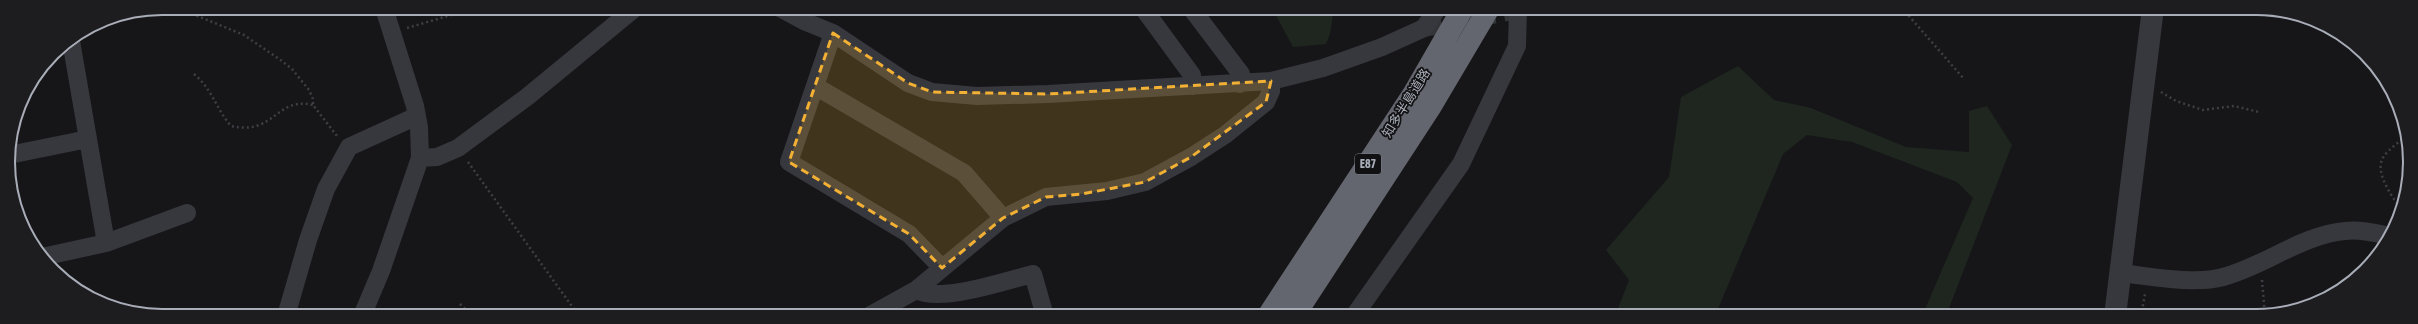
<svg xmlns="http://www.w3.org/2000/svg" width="2418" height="324" viewBox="0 0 2418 324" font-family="'Asap Condensed','Noto Sans JP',sans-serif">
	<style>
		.green { fill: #1e261f }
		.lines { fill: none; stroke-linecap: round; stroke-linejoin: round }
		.minor-tunnel { stroke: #333438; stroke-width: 18; stroke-dasharray: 18 9; stroke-linecap: butt }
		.path { stroke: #3d3f44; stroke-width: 2.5; stroke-dasharray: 2 3; stroke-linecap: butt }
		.minor { stroke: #37383d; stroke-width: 18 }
		.tertiary { stroke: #37383d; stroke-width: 22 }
		.motorway { stroke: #63666e; stroke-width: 22 }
		.marked { fill: #f2b134; fill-opacity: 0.2; stroke: #f2b134; stroke-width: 3; stroke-dasharray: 8 5; stroke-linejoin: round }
		.labels { text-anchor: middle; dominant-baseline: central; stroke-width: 3.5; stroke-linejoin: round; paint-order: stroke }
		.shield { fill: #111113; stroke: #7b7e86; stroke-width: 1 }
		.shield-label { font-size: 12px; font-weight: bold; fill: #a8adb8 }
		.street-label { font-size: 13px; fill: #a8adb8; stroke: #111113 }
		.rim { fill: none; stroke: #a8adb8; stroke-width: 2 }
	</style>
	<rect width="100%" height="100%" fill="#161618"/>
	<path class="green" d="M 1272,8 L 1334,8 L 1330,34 L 1326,44 L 1293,47 Z
		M 1738,66 L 1774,100 L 1811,108 L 1906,147 L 1969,152 L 1969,111 L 1987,106 L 2012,145 L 1946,316 L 1922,316 L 1973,198 L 1957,182 L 1852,142 L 1807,135 L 1783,154 L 1715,316 L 1615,316 L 1629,280 L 1606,250 L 1669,177 L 1681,97 Z"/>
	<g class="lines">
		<path class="minor-tunnel" d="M 1424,28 L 1518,10"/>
		<path class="path" d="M 178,8 L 244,35 L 282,61 L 292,69 L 309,90 L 313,99 L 313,105 L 337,136
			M 1902,8 L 1964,79
			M 407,28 L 475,8
			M 194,74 C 213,90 216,109 231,126 C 275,136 276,96 313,105
			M 2161,92 L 2176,101 L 2203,110 L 2234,106 L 2259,112
			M 468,162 L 579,316
			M 2400,208 C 2392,196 2373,171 2384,156 C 2389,149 2398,143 2405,137
			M 2262,280 L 2265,316
			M 460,304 L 472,316
			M 2141,316 L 2145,294"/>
		<path class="minor" d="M 780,8 L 806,22 L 833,33 L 908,83 L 932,92 L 977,96 L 1048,94 L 1271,81 L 1323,68 L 1382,47 L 1424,28 L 1438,8
			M 1143,8 L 1192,75 L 1193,86
			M 1191,8 L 1241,74 L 1240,84
			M 833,33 L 789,162 L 909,234 L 942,268
			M 71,41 L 106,243
			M 815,86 L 964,173 L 1003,218
			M 9,155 L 88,139
			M 420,158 L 437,157 L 458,148 L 527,97 L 635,8
			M 42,257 L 106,243 L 187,213
			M 2120,273 C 2150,276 2194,285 2223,277 C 2265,266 2301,235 2345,231 C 2359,229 2376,233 2390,236
			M 916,290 C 941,303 1004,281 1033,274 L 1045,316
			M 286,316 L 308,240 L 326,189 L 349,147 L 417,116
			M 362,316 L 381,271 L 420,158 L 419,127 L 415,106 L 384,8
			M 869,316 L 916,290 L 1003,218 L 1046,197 L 1107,191 L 1145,182 L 1191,157 L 1225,135 L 1266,102 L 1271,91 L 1271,81
			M 1354,316 L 1461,164 L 1517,46 L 1518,10 L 1523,8"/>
		<path class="tertiary" d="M 2115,316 L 2153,8"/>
		<path class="motorway" d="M 1268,316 L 1414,93 L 1463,8
			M 1294,316 L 1431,106 L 1489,8"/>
	</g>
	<path class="marked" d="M 833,33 L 908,83 L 932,92 L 1048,94 L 1271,81 L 1266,102 L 1191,157 L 1145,182 L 1082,194 L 1046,197 L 1003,218 L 942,268 L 909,234 L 789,162 Z"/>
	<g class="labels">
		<rect class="shield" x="1355" y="154" width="26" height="20" rx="3"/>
		<g class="shield-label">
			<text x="1368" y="164">E87</text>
		</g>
		<g class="street-label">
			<text transform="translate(1406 103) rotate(-58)">知多半島道路</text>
		</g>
	</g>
	<path d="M0 0H2418V324H0ZM162 15H2256A147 147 0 0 1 2403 162V162A147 147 0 0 1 2256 309H162A147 147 0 0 1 15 162V162A147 147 0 0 1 162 15Z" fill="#1d1d20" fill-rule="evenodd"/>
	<path class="rim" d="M162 15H2256A147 147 0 0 1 2403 162V162A147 147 0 0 1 2256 309H162A147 147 0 0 1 15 162V162A147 147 0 0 1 162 15Z"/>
</svg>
